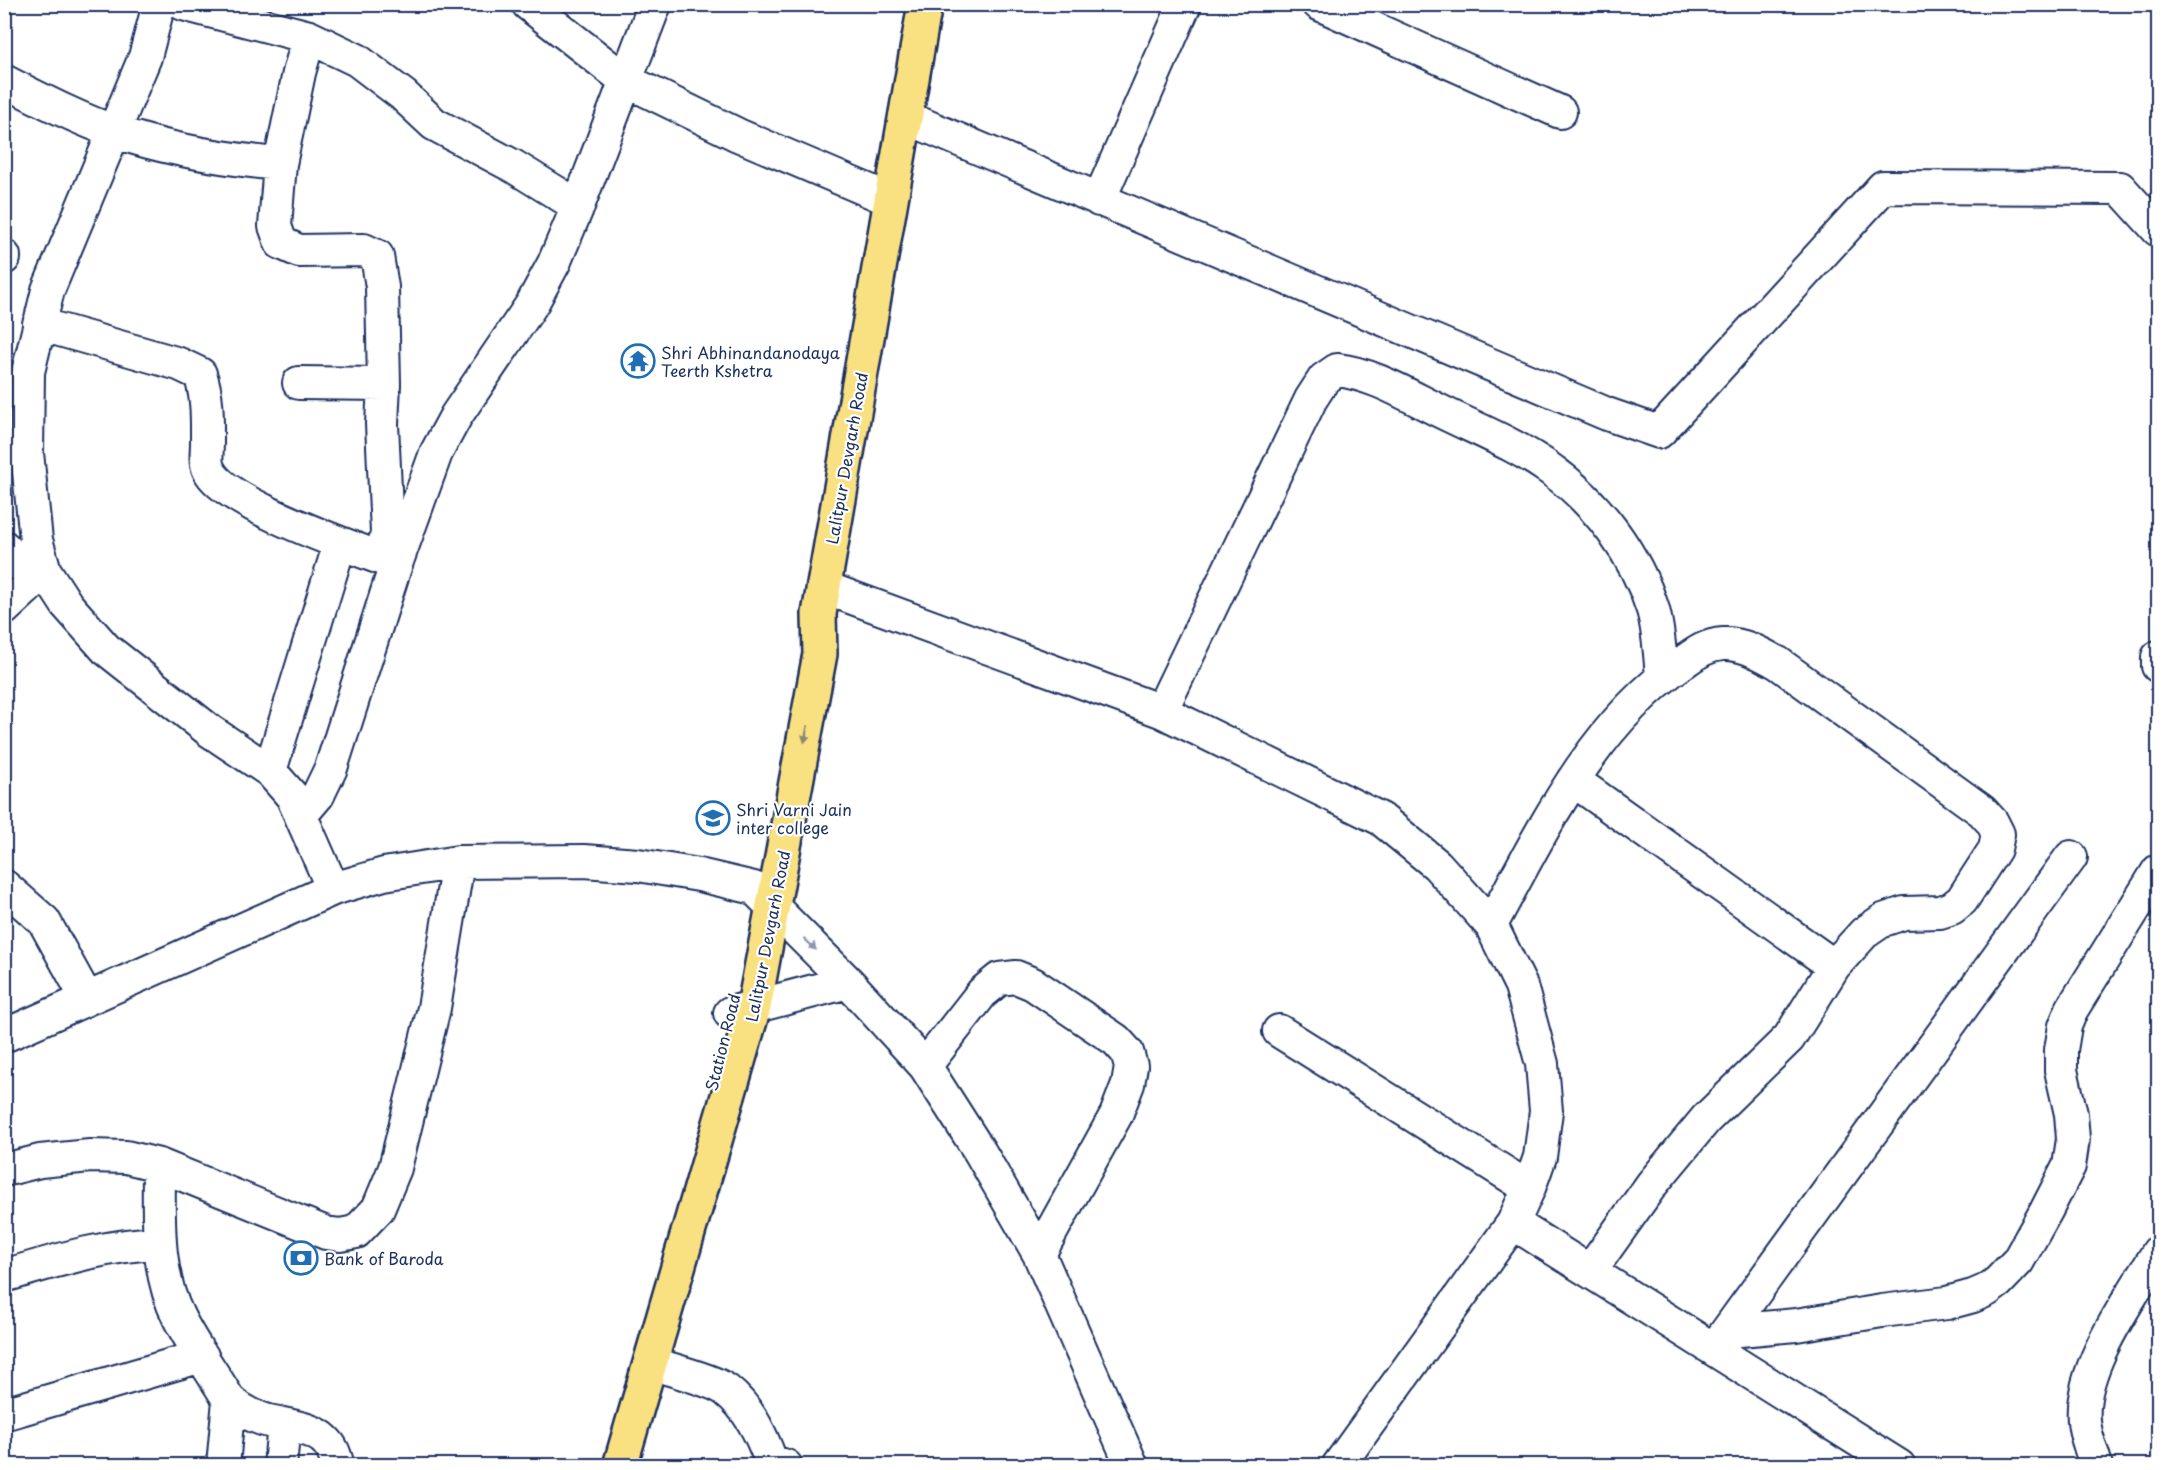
<svg xmlns="http://www.w3.org/2000/svg" width="2163" height="1470" viewBox="0 0 2163 1470" font-family="'Playpen Sans',sans-serif">
	<style>
		.lines { fill: none; stroke-linecap: round; stroke-linejoin: round }
		.minor-casing { stroke: #1b2f5e; stroke-width: 36 }
		.major-casing { stroke: #1b2f5e; stroke-width: 38 }
		.minor { stroke: #fff; stroke-width: 32 }
		.major { stroke: #f9e181; stroke-width: 33 }
		.oneway { fill: #8a8870 }
		.oneway2 { fill: #8d97ae }
		.labels { text-anchor: middle; dominant-baseline: central; stroke-width: 4.5; stroke-linejoin: round; paint-order: stroke }
		.poi-label { font-size: 16px; fill: #1b2f5e; stroke: #fff; text-anchor: start }
		.street-label { font-size: 16px; fill: #1b2f5e; stroke: #fff }
	</style>
	<rect width="100%" height="100%" fill="#fff"/>
	<filter id="ink" filterUnits="userSpaceOnUse"><feTurbulence type="fractalNoise" baseFrequency=".0167" numOctaves="2"/><feDisplacementMap in="SourceGraphic" scale="12" xChannelSelector="R" yChannelSelector="G"/><feConvolveMatrix kernelMatrix="1 2 1 2 8 2 1 2 1" color-interpolation-filters="sRGB"/></filter>
	<g filter="url(#ink)">
		<g class="lines">
			<g class="minor-casing">
				<path id="minor" d="M 159,4 L 145,57 L 48,290 L 28,372 L 27,453 L 36,540 L 45,571 L 67,605 L 106,649 L 210,731 L 270,771 L 292,796 L 333,889
					M 183,4 L 309,37 L 357,60 L 403,95 L 434,124 L 513,166 L 578,206
					M 528,4 L 625,80 L 738,135 L 891,200
					M 1319,4 L 1560,112
					M 309,37 L 299,73 L 280,164 L 275,226 L 281,243 L 299,251 L 364,250 L 377,256 L 382,287 L 384,384 L 382,424 L 387,533 L 381,558
					M 4,81 C 40,99 76,118 113,131 C 167,150 223,159 280,164
					M 905,117 L 1607,414 L 1659,432 L 1883,187 L 2120,188 L 2158,230
					M 1099,200 L 1185,4
					M 4,256 L 4,258
					M 39,324 L 179,364 L 200,374 C 208,397 207,419 207,443 C 207,451 205,463 209,470 C 225,505 358,549 396,564
					M 299,383 L 384,384
					M 4,547 L 35,580
					M 823,587 L 1161,711 L 1381,819 L 1437,865 L 1491,925 L 1521,986 L 1542,1064 L 1546,1111 L 1540,1157 L 1529,1188 L 1513,1223 L 1338,1466
					M 4,609 L 45,571
					M 2158,657 L 2158,666
					M 1161,711 L 1311,399 L 1324,379 L 1337,370 C 1375,374 1412,398 1446,414 C 1481,431 1518,446 1550,469 C 1597,502 1636,555 1653,610 C 1659,631 1660,655 1662,677
					M 270,771 L 340,543
					M 1573,780 L 1834,966
					M 301,815 L 318,795 L 331,768 L 396,564 L 436,453 L 456,416 L 532,304 L 554,263 L 578,206 L 655,4
					M 4,886 L 44,921 L 87,999
					M 1491,925 C 1542,831 1592,725 1682,663 C 1695,654 1706,645 1723,644 C 1743,643 1761,654 1778,663 L 1982,811 L 1992,822 L 1998,834 L 1995,849 L 1962,900 L 1952,908 L 1940,912 L 1904,913 L 1883,920 L 1864,933 L 1834,966 L 1789,1038 L 1706,1119 L 1652,1184 L 1590,1271
					M 730,1013 L 848,982
					M 1279,1031 L 1529,1188
					M 4,1036 L 333,889 L 384,874 L 458,862 L 584,861 L 638,865 L 699,875 L 754,888 L 848,982 L 925,1066 L 980,1152 L 1039,1254 L 1132,1466
					M 925,1066 L 982,993 L 999,979 L 1016,977 L 1033,984 L 1116,1040 L 1127,1052 L 1131,1066 L 1128,1084 L 1116,1115 L 1039,1254
					M 159,1165 C 159,1216 155,1271 179,1318 C 193,1346 213,1373 229,1400 C 239,1409 250,1415 262,1419 C 280,1425 313,1427 325,1440 C 333,1447 335,1456 338,1466
					M 4,1170 L 40,1161 L 90,1156 L 126,1157 L 159,1165 L 326,1233 L 340,1235 L 356,1232 L 378,1209 L 395,1168 L 434,1008 L 458,862
					M 1513,1223 L 1899,1466
					M 4,1276 C 55,1261 105,1245 159,1243
					M 1729,1331 L 1796,1325 L 1882,1311 L 1947,1303 L 1973,1296 L 1987,1290 L 1998,1282 L 2018,1261 L 2046,1211 L 2069,1166 L 2073,1139 L 2071,1114 L 2061,1070 L 2061,1050 L 2065,1026 L 2072,1009 L 2158,871
					M 1714,1349 L 2071,857
					M 650,1363 C 666,1368 715,1381 726,1390 C 749,1408 761,1434 771,1461 L 786,1466
					M 4,1414 L 202,1356
					M 223,1466 L 229,1400
					M 280,1466 L 284,1425
					M 2096,1466 C 2092,1450 2085,1436 2084,1421 C 2079,1367 2131,1298 2158,1252"/>
			</g>
			<g class="major-casing">
				<path id="major" d="M 620,1466 L 754,1007 L 820,654 L 819,614 L 925,4"/>
			</g>
			<use href="#minor" class="minor"/>
			<use href="#major" class="major"/>
		</g>
		<defs><path id="oneway-solid" d="M-6-.8H1V-3.2L6.5 0L1 3.2V.8H-6Z" transform="scale(1.5)"/></defs>
		<use class="oneway" href="#oneway-solid" transform="translate(806 734) rotate(101)"/>
		<use class="oneway2" href="#oneway-solid" transform="translate(810 944) rotate(44)"/>
	</g>
	<defs>
		<g id="temple-ring" transform="scale(1.725)"><circle r="9.5" fill="#fff" stroke="#1f6fb2" stroke-width="1.5"/><path d="M0-6L5-2H3V0L6.5 2.5H4V6H1.5V3h-3V6H-4V2.5H-6.5L-3 0V-2H-5Z" fill="#1f6fb2"/></g>
		<g id="school-ring" transform="scale(1.725)"><circle r="9.5" fill="#fff" stroke="#1f6fb2" stroke-width="1.5"/><path d="M0-5L7-2L0 1L-7-2ZM-4 1L0 2.5L4 1V4Q0 6-4 4Z" fill="#1f6fb2"/></g>
		<g id="bank-ring" transform="scale(1.725)"><circle r="9.5" fill="#fff" stroke="#1f6fb2" stroke-width="1.5"/><path d="M-6-4H6V4H-6ZM0-2.3a2.3 2.3 0 1 0 0 4.6a2.3 2.3 0 1 0 0-4.6Z" fill="#1f6fb2"/></g>
	</defs>
	<g fill-rule="evenodd">
		<use href="#temple-ring" x="638" y="361"/>
		<use href="#school-ring" x="713" y="818"/>
		<use href="#bank-ring" x="301" y="1258"/>
	</g>
	<g class="labels">
		<g class="poi-label">
			<text x="661" y="352">Shri Abhinandanodaya<tspan x="661" dy="18">Teerth Kshetra</tspan></text>
			<text x="736" y="809">Shri Varni Jain<tspan x="736" dy="18">inter college</tspan></text>
			<text x="324" y="1258">Bank of Baroda</text>
		</g>
		<g class="street-label">
			<text transform="translate(846 458) rotate(-80)">Lalitpur Devgarh Road</text>
			<text transform="translate(767 936) rotate(-79)">Lalitpur Devgarh Road</text>
			<text transform="translate(722 1042) rotate(-76)">Station Road</text>
		</g>
	</g>
	<rect width="2163" height="1470" fill="none" stroke="#fff" stroke-width="24"/>
	<rect x="12" y="12" width="2139" height="1446" fill="none" stroke="#1b2f5e" stroke-width="2" filter="url(#ink)"/>
</svg>
